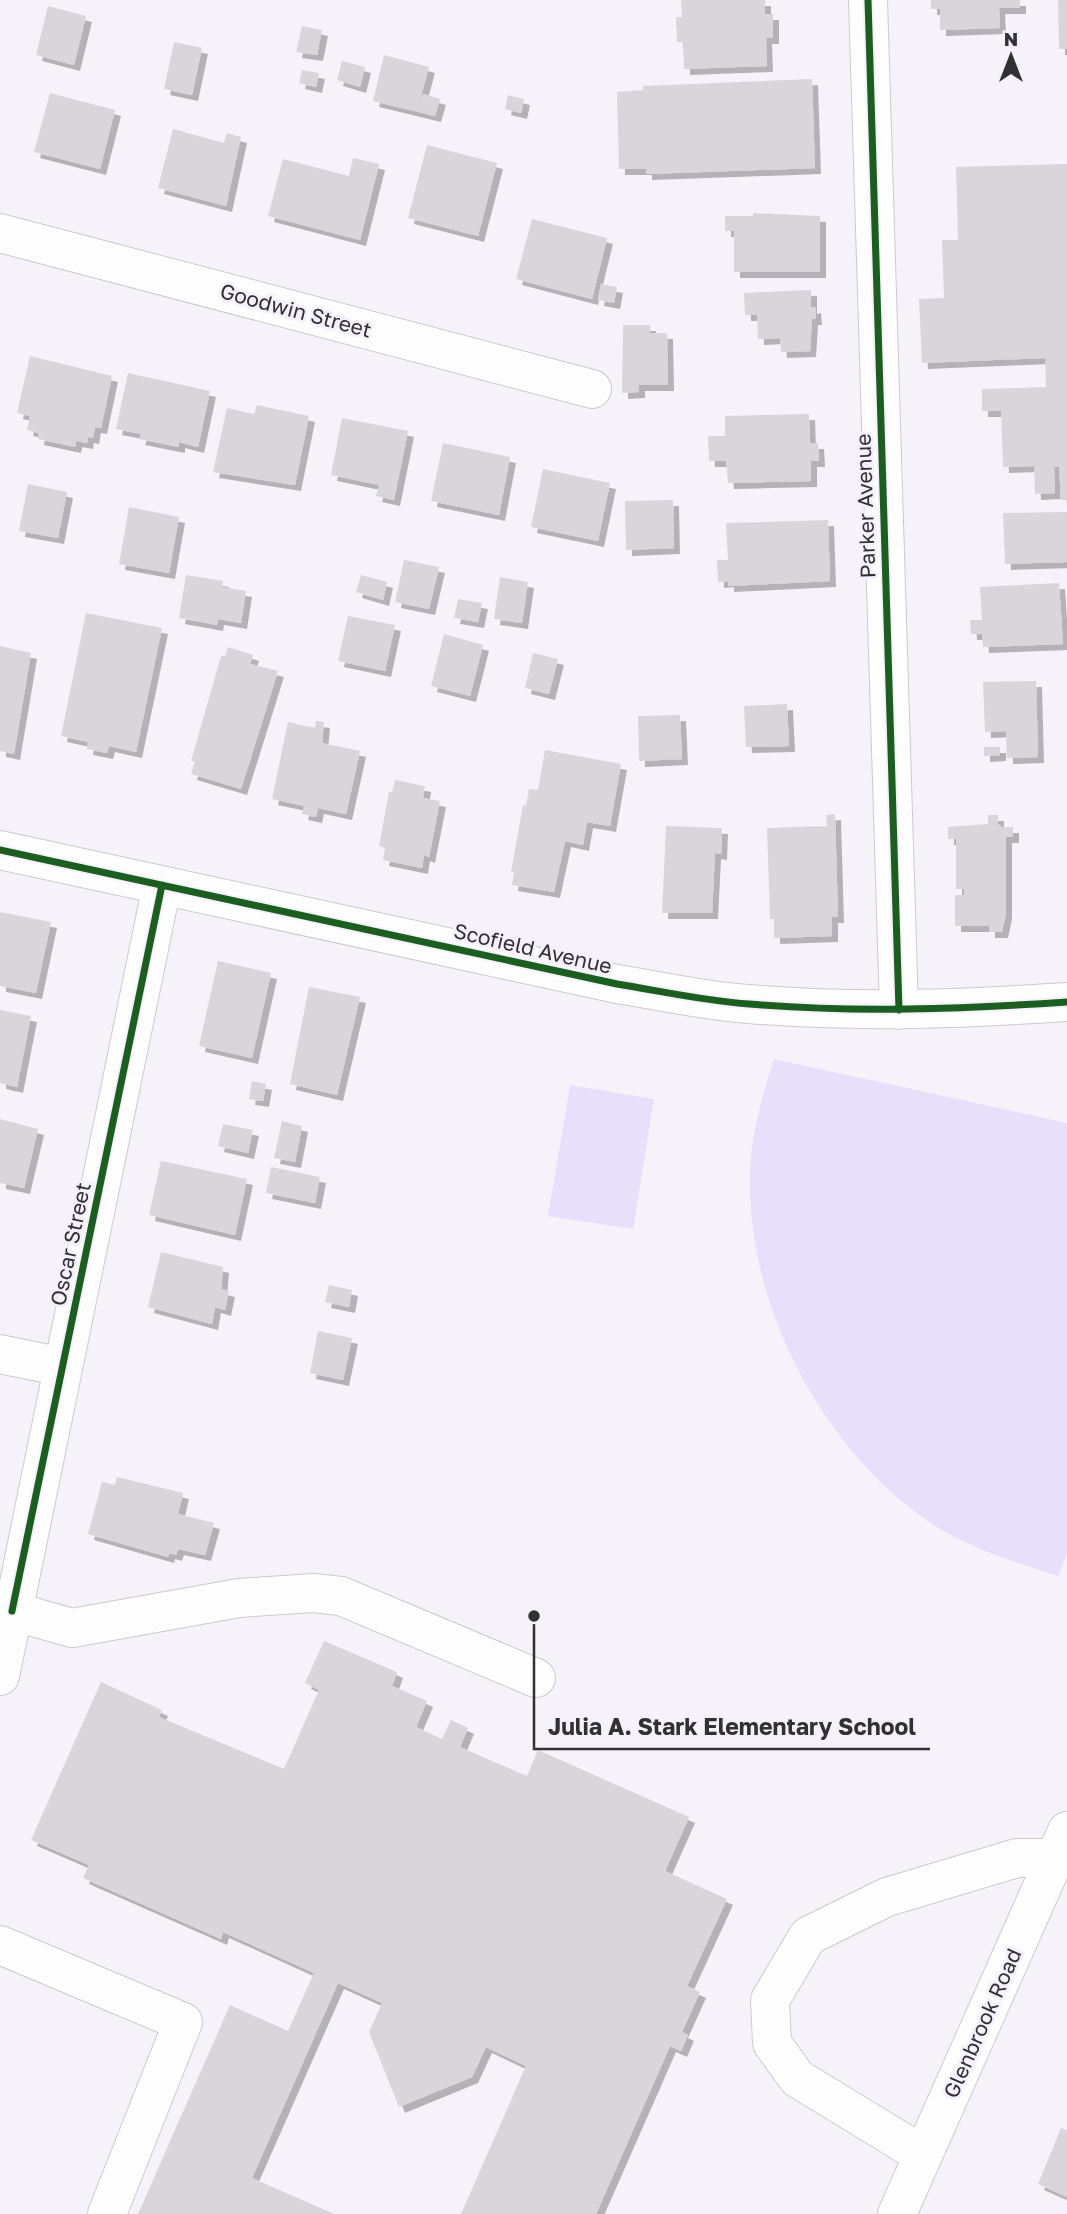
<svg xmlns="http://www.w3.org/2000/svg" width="1067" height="2214" viewBox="0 0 1067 2214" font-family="'Golos Text',sans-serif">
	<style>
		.green { fill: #e8dffb }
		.building { fill: #d8d6db; filter: url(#shadow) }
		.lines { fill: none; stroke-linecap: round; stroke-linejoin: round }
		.minor-casing { stroke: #cccacf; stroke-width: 40 }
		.minor { stroke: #fefdfe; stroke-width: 38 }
		.cycleway-casing { stroke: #f4f1fb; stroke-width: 11 }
		.cycleway { stroke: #1b5e20; stroke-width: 7 }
		.labels { text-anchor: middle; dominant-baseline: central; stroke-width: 6; stroke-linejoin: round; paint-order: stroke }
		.street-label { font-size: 21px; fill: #313033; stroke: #f4f1fb }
		.leader { fill: none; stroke: #313033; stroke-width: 2.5 }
		.callout-dot { fill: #313033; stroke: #f4f1fb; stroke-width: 2.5 }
		.callout-label { font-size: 23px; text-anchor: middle; font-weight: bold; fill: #313033; stroke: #f4f1fb; stroke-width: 6; stroke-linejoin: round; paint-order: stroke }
	</style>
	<defs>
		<filter id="shadow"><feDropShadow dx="6" dy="6" stdDeviation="0" flood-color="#0004"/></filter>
	</defs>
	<rect width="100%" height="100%" fill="#f5f3f9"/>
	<path class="green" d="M 774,1059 L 1067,1123 L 1067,1553 L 1058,1576 C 1016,1562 969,1549 931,1523 C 823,1450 748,1308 750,1178 C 750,1136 762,1097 774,1059 Z
		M 570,1085 L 654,1099 L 633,1229 L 548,1216 Z"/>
	<path class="building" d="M 681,0 L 765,0 L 765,14 L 773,14 L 773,38 L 766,38 L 767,66 L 684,69 L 683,42 L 677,42 L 676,17 L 682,17 Z
		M 931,0 L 1020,0 L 1020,8 L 999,8 L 1000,28 L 940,30 L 940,9 L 931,9 Z
		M 1058,0 L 1067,0 L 1067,49 L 1059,49 Z
		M 48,6 L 86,16 L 74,65 L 36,55 Z
		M 302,26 L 322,30 L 317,55 L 296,52 Z
		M 174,42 L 202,48 L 192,95 L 164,89 Z
		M 384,55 L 429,67 L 418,107 L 423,94 L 440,99 L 435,116 L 373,101 Z
		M 342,61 L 365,67 L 360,87 L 337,80 Z
		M 302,70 L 319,73 L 316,87 L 299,83 Z
		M 812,79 L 815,168 L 646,174 L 646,169 L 619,169 L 617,92 L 643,90 L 643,86 Z
		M 50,93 L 115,110 L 100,169 L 34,152 Z
		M 508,95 L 524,99 L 521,113 L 505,109 Z
		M 173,129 L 224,143 L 227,133 L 241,137 L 226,206 L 158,188 Z
		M 427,145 L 497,163 L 478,236 L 408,218 Z
		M 353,158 L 379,164 L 360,240 L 268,216 L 283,159 L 349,176 Z
		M 1067,164 L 1067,500 L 1061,500 L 1059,467 L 1054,467 L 1055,493 L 1035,494 L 1034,466 L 1003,467 L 1001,411 L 982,411 L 982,389 L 1046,387 L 1045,358 L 922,363 L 919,299 L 944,298 L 942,240 L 958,240 L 956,167 Z
		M 753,213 L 820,216 L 820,272 L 734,272 L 734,231 L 725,231 L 725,216 L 753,216 Z
		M 532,219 L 607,238 L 592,299 L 516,279 Z
		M 601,284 L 617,287 L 614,303 L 598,300 Z
		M 811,290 L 811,308 L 815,307 L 816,319 L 812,319 L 810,351 L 781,352 L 780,338 L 758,339 L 757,315 L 745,315 L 744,293 Z
		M 623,325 L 650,325 L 650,333 L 667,333 L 668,385 L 639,385 L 639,392 L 622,393 Z
		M 30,356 L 112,376 L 101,428 L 95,427 L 93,438 L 88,437 L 87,443 L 76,441 L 75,447 L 38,439 L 39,433 L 27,430 L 30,416 L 17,413 Z
		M 128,373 L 210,391 L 198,447 L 179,442 L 179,447 L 139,439 L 141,434 L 116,429 Z
		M 257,405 L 309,416 L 295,485 L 213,472 L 227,408 L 254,414 Z
		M 809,414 L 810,443 L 818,443 L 819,461 L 811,461 L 811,481 L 728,483 L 726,461 L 709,461 L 708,436 L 725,436 L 725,416 Z
		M 342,418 L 408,431 L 394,500 L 376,496 L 379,485 L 331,475 Z
		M 443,443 L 510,457 L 499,515 L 431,501 Z
		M 543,469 L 610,483 L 598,541 L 531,527 Z
		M 28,484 L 67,492 L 58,538 L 19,531 Z
		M 673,500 L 674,548 L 626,550 L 625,501 Z
		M 129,507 L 179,517 L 169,573 L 119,564 Z
		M 1067,512 L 1067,562 L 1005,564 L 1003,513 Z
		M 828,520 L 830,581 L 728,586 L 728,581 L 718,582 L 717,560 L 728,560 L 726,523 Z
		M 404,560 L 439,567 L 429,609 L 395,602 Z
		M 186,575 L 223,581 L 222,587 L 246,591 L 241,623 L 218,619 L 217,625 L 179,618 Z
		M 361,575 L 387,582 L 383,600 L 356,592 Z
		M 500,577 L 528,582 L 522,623 L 494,619 Z
		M 1059,583 L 1063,644 L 983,647 L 982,634 L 971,634 L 970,620 L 982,620 L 980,587 Z
		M 458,599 L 482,603 L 478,622 L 454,618 Z
		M 86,613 L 162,628 L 136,752 L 109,746 L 107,753 L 87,749 L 88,742 L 61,736 Z
		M 348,616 L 395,625 L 385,671 L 338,661 Z
		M 444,634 L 483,645 L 470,696 L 431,686 Z
		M 0,646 L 31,653 L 14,754 L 0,751 Z
		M 228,647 L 253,655 L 250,664 L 278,671 L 241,789 L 191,774 L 195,761 L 191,761 L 221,656 L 225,656 Z
		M 533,653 L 558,659 L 549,694 L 525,688 Z
		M 1036,681 L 1038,757 L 1007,758 L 1006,731 L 985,732 L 983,682 Z
		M 787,704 L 789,746 L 746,747 L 744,706 Z
		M 680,715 L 682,759 L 639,761 L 638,716 Z
		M 316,721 L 324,722 L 322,743 L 360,751 L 346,814 L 318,808 L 316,817 L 302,814 L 304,806 L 272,799 L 288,722 L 315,728 Z
		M 984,747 L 1000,747 L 1000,755 L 984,756 Z
		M 545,750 L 621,764 L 610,826 L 587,822 L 583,845 L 565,841 L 554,892 L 512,885 L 514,872 L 511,872 L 523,805 L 526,806 L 529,789 L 538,790 Z
		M 395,780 L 425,786 L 423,798 L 440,801 L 429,857 L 424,855 L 422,868 L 383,860 L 385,848 L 379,846 L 389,792 L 392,792 Z
		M 835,814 L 838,917 L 832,917 L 832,936 L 774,938 L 774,919 L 770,919 L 767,828 L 827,826 L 826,815 Z
		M 988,815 L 998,815 L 998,824 L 1002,827 L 1013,827 L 1013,837 L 1006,837 L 1006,913 L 1002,932 L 989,932 L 989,915 L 988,926 L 955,926 L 955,895 L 964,895 L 964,889 L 956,889 L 956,839 L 948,839 L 948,827 L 988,824 Z
		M 666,826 L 722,828 L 721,854 L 715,853 L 712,913 L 662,913 Z
		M 0,912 L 51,922 L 36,993 L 0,986 Z
		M 218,961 L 271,973 L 252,1058 L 199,1046 Z
		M 309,987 L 360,997 L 337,1095 L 290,1084 Z
		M 0,1010 L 31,1016 L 17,1087 L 0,1083 Z
		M 252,1081 L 266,1084 L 263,1101 L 249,1099 Z
		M 0,1119 L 38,1129 L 24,1188 L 0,1183 Z
		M 282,1121 L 302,1126 L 295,1162 L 274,1158 Z
		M 223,1124 L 253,1130 L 248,1153 L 218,1146 Z
		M 161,1161 L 247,1179 L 235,1235 L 149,1215 Z
		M 271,1167 L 320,1177 L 315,1203 L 266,1193 Z
		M 161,1252 L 223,1267 L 221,1289 L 229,1291 L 225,1310 L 215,1307 L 212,1324 L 148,1307 Z
		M 329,1285 L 352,1290 L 349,1307 L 325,1302 Z
		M 318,1331 L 352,1338 L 343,1380 L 310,1373 Z
		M 117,1477 L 183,1493 L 178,1514 L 214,1523 L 205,1555 L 178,1549 L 176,1555 L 169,1553 L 168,1557 L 88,1534 L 102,1482 L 115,1485 Z
		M 324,1641 L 397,1672 L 392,1686 L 427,1701 L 416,1727 L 442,1739 L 451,1720 L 468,1728 L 460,1747 L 527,1776 L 538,1750 L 689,1817 L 665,1871 L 727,1899 L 687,1986 L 700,1992 L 682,2032 L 688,2035 L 681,2051 L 670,2046 L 596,2214 L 461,2214 L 526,2066 L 486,2047 L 472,2077 L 399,2107 L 369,2032 L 382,2003 L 338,1983 L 252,2178 L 334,2214 L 138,2214 L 230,2005 L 288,2031 L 314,1973 L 223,1932 L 221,1939 L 83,1878 L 89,1865 L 31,1840 L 101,1682 L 162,1710 L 159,1717 L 284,1769 L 319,1690 L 305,1683 Z
		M 1061,2128 L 1067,2130 L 1067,2197 L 1038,2184 Z"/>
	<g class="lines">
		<g class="minor-casing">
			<path id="minor" d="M 868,0 L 899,1010
				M 0,233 L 592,389
				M 0,850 L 617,984 C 661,991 705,1001 749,1004 C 855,1013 961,1009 1067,1002
				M 0,1354 L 63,1367
				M 12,1611 L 72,1628 L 239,1598 L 313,1593 L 341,1596 L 536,1678
				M 0,1676 L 162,885
				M 0,1945 L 183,2022 L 107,2214
				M 923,2155 L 797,2078 L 772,2043 L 770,2000 L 808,1936 L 887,1897 L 1017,1858 L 1055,1858
				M 897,2214 L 1067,1831"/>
		</g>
		<use href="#minor" class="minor"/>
		<g class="cycleway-casing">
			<path id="cycleway" d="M 868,0 L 899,1010
				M 0,850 L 617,984 C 661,991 705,1001 749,1004 C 855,1013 961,1009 1067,1002
				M 12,1611 L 162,885"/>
		</g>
		<use href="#cycleway" class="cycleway"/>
	</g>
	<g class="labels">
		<g class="street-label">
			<text transform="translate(296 310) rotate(15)">Goodwin Street</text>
			<text transform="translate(865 506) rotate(-92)">Parker Avenue</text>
			<text transform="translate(533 948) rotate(13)">Scofield Avenue</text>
			<text transform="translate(70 1244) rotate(-78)">Oscar Street</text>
			<text transform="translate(982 2023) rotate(-66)">Glenbrook Road</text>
		</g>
	</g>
	<path class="leader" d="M534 1616L534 1749H930"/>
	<circle class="callout-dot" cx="534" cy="1616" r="7"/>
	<g class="callout-label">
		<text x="732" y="1735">Julia A. Stark Elementary School</text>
	</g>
	<g transform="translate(1011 56)" stroke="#f4f1fb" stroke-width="5" paint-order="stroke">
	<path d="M0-5L12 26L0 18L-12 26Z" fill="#313033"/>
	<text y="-10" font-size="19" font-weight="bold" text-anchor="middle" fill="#313033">N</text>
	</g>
</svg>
